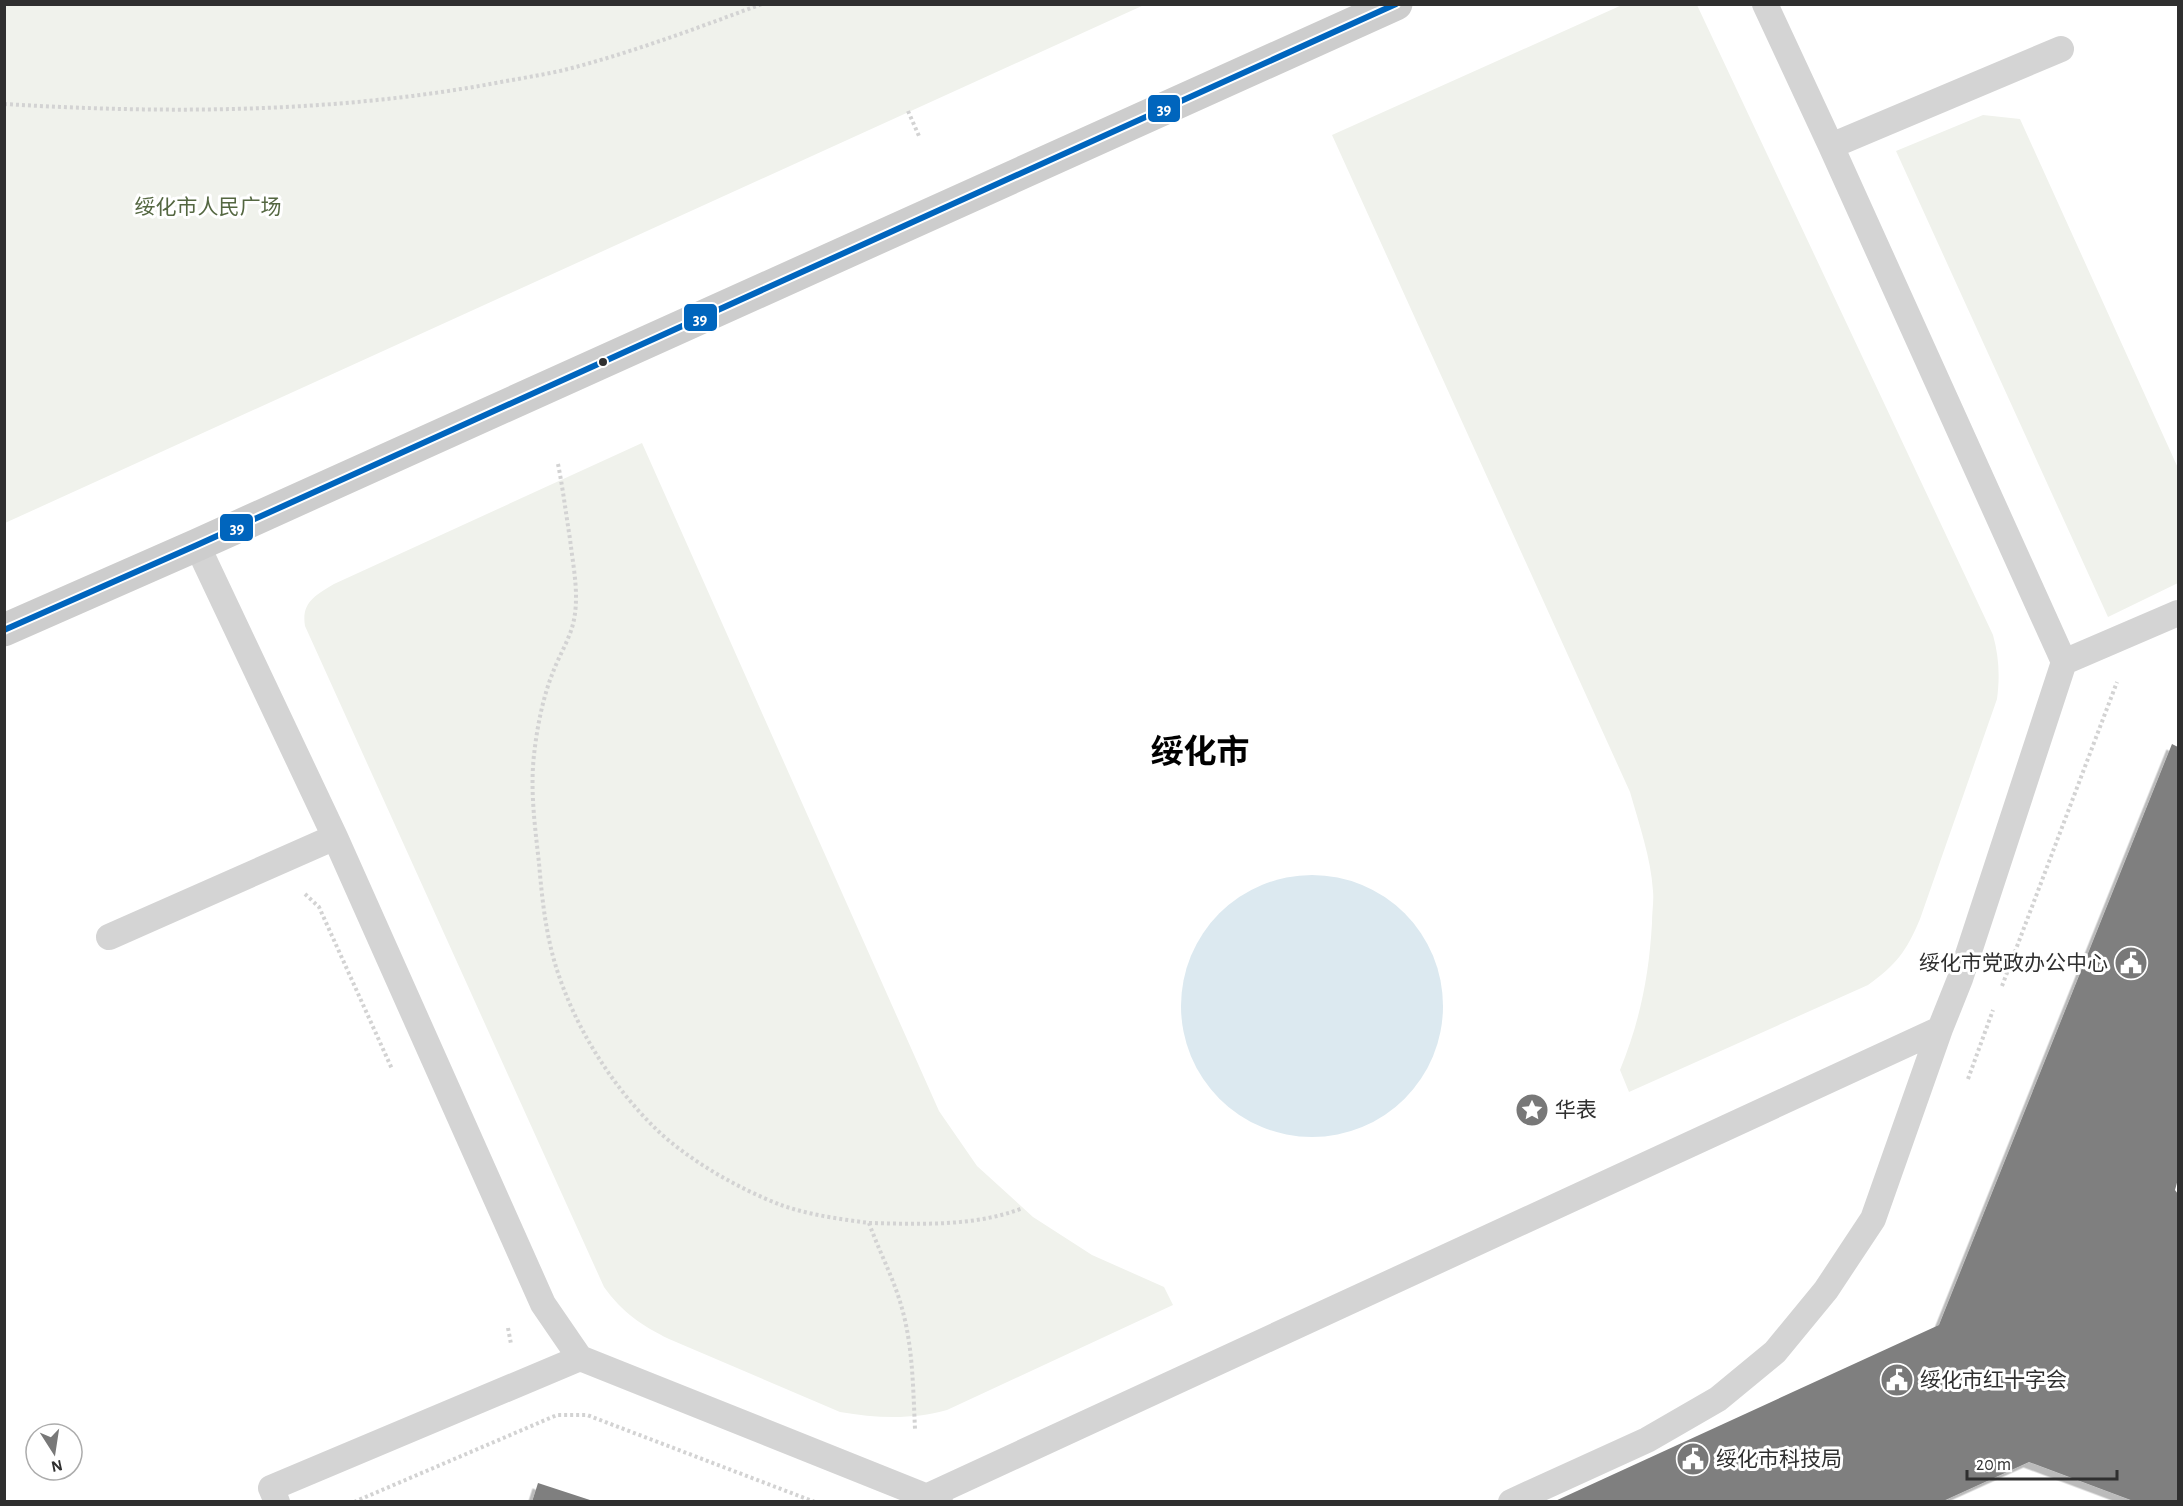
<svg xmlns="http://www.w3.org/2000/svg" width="2183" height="1506" viewBox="0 0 2183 1506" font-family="'Alegreya Sans','Noto Sans SC',sans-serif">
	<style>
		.green { fill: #f0f2ec }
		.water { fill: #dce9f0 }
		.building { fill: #7f7f7f; filter: url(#shadow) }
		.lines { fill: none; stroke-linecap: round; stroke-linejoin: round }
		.path { stroke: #d3d3d3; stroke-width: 4; stroke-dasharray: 3 3; stroke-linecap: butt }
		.service { stroke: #d4d4d4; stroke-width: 26 }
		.secondary { stroke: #cdcdcd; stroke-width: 33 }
		.bus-1-casing { stroke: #fff; stroke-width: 10 }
		.bus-1 { stroke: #0065bd; stroke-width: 6 }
		.bus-dot { fill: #2f2f2f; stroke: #fff; stroke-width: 2 }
		.labels { text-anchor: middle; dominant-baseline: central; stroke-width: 6; stroke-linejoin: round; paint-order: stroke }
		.park-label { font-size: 21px; fill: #546741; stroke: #fff }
		.poi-label { font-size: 21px; fill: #2f2f2f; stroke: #fff; text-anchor: start }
		.town-label { font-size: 33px; font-weight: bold; fill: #000; stroke: #fff }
		.line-badge { stroke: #fff; stroke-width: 2 }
		.badge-label { font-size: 16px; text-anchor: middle; font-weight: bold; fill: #fff }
	</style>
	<defs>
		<filter id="shadow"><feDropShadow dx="-5.5" dy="5.5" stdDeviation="0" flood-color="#0004"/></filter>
	</defs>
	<rect width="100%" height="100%" fill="#fff"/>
	<path class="green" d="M 4,5 L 5,4 L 1144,5 L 5,523 Z
		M 1622,5 L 1697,5 L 1993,635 C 1999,657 2000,676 1997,699 L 1920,919 C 1906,952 1897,964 1868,985 L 1629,1092 L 1620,1070 C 1640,1021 1649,976 1652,923 C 1652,912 1654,901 1653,891 C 1651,858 1639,824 1630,792 L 1332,135 Z
		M 1983,115 L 2020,119 L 2178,468 L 2178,583 L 2108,617 L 1896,151 Z
		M 642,443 L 939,1111 L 977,1166 L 1033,1217 L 1092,1255 L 1164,1287 L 1173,1305 L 947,1410 C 911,1420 876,1418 840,1412 L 669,1339 C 641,1325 623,1313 604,1287 L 305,626 C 301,602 316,595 334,584 Z"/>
	<path class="water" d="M1181 1006a131 131 0 1 1 262 0a131 131 0 1 1-262 0Z"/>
	<path class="building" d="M 2172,744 L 2178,747 L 2178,1179 L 2175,1190 L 2178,1194 L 2178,1502 L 2136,1502 L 2029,1462 L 1941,1502 L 1553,1502 L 1939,1325 Z
		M 538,1483 L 593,1501 L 593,1502 L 532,1502 Z"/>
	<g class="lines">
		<path class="path" d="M 4,104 C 170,114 338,113 501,82 C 522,78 543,75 564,70 C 631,53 697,28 762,4
			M 908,111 L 919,136
			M 558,464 C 563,489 566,514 570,539 C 573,566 580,596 573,624 C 569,640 559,656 553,672 C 543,697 537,727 534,755 C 530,791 535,827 539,863 C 542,899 546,936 557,970 C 576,1029 612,1086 656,1129 C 688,1160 739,1189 781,1205 C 809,1215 840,1219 869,1223 C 879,1251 893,1277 901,1305 C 913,1345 913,1388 915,1429
			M 305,894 L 319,907 L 392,1069
			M 2002,986 L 2117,682
			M 1968,1079 L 1993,1010
			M 869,1223 C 921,1224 974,1227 1023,1208
			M 508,1328 L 511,1344
			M 354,1502 L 557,1415 L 587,1415 L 815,1502"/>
		<path class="service" d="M 1831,146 L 2061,49
			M 197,545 L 335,837 L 543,1304 L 580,1358 L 940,1502
			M 2064,662 L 2178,613
			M 109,937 L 335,837
			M 928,1496 L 1940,1029
			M 277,1502 L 271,1488 L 580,1358
			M 1511,1502 L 1647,1440 L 1718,1399 L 1775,1352 L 1826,1290 L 1873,1219 L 1940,1029 L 1960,979 L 2064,662 L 1831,146 L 1765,4"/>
		<path class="secondary" d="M 4,630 L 197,545 L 1396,4"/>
		<g class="bus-1-casing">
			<path id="bus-1" d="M 4,630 L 197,545 L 1396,4"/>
		</g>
		<use href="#bus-1" class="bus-1"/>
	</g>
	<defs>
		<g id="civic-disc" transform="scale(1.725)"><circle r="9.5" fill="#787878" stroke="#fff"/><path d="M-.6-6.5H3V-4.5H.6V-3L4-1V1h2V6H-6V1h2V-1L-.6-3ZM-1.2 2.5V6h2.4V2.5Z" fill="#fff"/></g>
		<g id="sight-disc" transform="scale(1.725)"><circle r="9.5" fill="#787878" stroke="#fff"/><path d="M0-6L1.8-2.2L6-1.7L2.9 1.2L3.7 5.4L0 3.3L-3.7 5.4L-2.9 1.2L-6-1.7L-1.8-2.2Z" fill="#fff"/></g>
	</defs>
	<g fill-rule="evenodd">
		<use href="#civic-disc" x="2131" y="963"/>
		<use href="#sight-disc" x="1532" y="1110"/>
		<use href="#civic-disc" x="1897" y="1380"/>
		<use href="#civic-disc" x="1693" y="1459"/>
	</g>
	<circle class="bus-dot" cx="603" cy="362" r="5"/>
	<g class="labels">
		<g class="park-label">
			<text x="208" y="207">绥化市人民广场</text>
		</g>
		<g class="poi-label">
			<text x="2108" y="963" text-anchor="end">绥化市党政办公中心</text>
			<text x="1555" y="1110">华表</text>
			<text x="1920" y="1380">绥化市红十字会</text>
			<text x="1716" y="1459">绥化市科技局</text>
		</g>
		<g class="town-label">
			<text x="1200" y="753">绥化市</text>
		</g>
	</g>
	<g class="line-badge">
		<rect x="1147" y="94" width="34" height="29" rx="6" fill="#0065bd"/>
		<rect x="683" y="303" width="35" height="29" rx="6" fill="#0065bd"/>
		<rect x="219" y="513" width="35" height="29" rx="6" fill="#0065bd"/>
	</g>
	<g class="badge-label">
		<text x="1164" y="114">39</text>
		<text x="700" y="324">39</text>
		<text x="237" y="533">39</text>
	</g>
	<rect width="2183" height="1506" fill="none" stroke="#2f2f2f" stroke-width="12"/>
	<g transform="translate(54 1452) rotate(168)"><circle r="28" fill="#ffffff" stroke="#acacac" stroke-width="1.5"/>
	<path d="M0-4.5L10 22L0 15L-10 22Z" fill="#787878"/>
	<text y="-9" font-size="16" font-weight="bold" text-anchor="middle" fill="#2f2f2f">N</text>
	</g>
	<path d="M1967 1470v9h150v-9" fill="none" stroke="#2f2f2f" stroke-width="3"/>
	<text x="1976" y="1470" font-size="18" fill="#2f2f2f" stroke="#ffffff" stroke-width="4.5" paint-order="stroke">20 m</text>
</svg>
